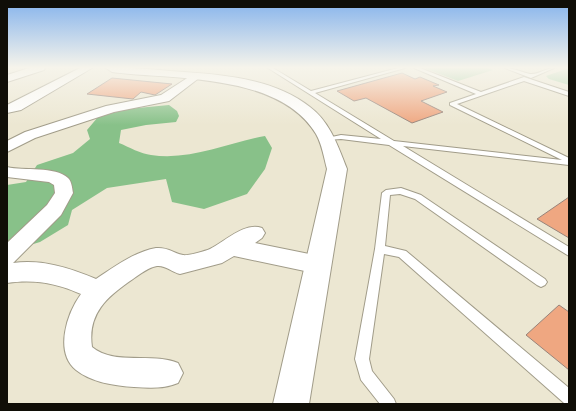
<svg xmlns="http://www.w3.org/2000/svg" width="576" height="411" viewBox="0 0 576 411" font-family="'Playfair Display',serif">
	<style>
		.green { fill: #a6d2a6 }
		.forest { fill: #88c189 }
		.building { fill: #efa781; stroke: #98847a }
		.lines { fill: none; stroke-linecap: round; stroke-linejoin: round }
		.lane-casing { stroke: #a19c89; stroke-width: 2 }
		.street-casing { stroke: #a19c89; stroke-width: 2 }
		.secondary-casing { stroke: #a19c89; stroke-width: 2 }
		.lane { fill: #fff; fill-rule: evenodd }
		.street { fill: #fff; fill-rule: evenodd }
		.secondary { fill: #fff; fill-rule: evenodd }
	</style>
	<rect width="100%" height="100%" fill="#ece7d2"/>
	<path class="green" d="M 424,68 L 486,68 L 493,70 L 458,81 Z
		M 569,68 L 569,85 L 549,79 L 546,76 Z"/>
	<path class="forest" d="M 169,105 L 177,111 L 179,116 L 176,122 L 146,125 L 121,130 L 119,143 C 129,147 141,154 151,155 C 190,161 227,143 265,136 L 272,148 L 265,169 L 247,194 L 204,209 L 172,202 L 166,179 L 107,188 L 72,210 L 68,225 L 40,242 L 7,252 L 7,185 L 26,182 L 37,165 L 73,153 L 90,139 L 87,130 L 98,117 L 127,109 Z"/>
	<path class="building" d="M 402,73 L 415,79 L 420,77 L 439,85 L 433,86 L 447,92 L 421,101 L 443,112 L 412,123 L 366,98 L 354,101 L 337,91 Z
		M 112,78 L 172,84 L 155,95 L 141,92 L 133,99 L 87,94 Z
		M 569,197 L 569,238 L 537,219 Z
		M 559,305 L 569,312 L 569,370 L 526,335 Z"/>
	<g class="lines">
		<g class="lane-casing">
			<path id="lane" d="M 268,68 L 273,68 L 311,91 L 398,68 L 405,68 L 315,93 L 394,141 L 562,160 L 450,105 L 450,103 L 476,94 L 414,68 L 420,68 L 481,92 L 524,77 L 569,92 L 569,96 L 524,81 L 457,104 L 569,158 L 569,165 L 403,146 L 569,247 L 569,256 L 389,145 L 341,139 L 327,140 L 327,138 L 341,135 L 381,139 Z
				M 505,68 C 514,68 521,72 530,74 C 538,75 546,68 554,68 L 531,78 Z
				M 401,188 L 421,195 L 545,279 L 547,282 L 545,285 L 541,287 L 537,285 L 415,199 L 400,194 L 390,195 L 385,246 L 406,251 L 569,388 L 569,404 L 564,403 L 399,257 L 384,254 L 369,359 L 372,371 L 394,399 L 396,404 L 380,404 L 361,380 L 355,359 L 375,249 L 382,193 L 386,190 Z"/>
		</g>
		<g class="street-casing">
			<path id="street" d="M 29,68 L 45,68 L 44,70 L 7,82 L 7,75 Z
				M 80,68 L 92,68 L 21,110 L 7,113 L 7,105 Z
				M 195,73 L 200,76 L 199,78 L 169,101 L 114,112 L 35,138 L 7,152 L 7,141 L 25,132 L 106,106 L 161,95 Z
				M 7,167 C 24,171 55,166 68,178 C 72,182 72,188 73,193 L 61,215 L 13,263 C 42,259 70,268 96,279 C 114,267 134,252 156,248 C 168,247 173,253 183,255 C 187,256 206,251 210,249 C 226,241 244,222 262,228 L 265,233 L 262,238 L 255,243 L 319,256 L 327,259 L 330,265 L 327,271 L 319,274 L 234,256 L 222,263 L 180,274 C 172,272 165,265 157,266 C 149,267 140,274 133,279 C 108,296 87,313 92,347 C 115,366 152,352 178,363 L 183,373 L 178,383 C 164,389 149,388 134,387 C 115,386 91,382 76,370 C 54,352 67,313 81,294 C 56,283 34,279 7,283 L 7,243 L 47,205 L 55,193 L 54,185 L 49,182 L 7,177 Z"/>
		</g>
		<g class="secondary-casing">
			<path id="secondary" d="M 106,68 C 127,67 149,69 170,71 C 216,74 272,77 310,107 C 330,122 338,146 347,169 L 309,404 L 273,404 L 327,169 C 324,158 322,144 316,134 C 279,73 175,80 112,72 Z"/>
		</g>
		<use href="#lane" class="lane"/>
		<use href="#street" class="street"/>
		<use href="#secondary" class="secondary"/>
	</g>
	<linearGradient id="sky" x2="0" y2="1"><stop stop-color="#85b3ec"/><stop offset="0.54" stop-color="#f6f4eb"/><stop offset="1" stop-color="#f6f4eb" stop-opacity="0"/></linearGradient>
	<rect width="576" height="125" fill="url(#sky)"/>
	<rect width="576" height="411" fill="none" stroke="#100e07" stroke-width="16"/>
</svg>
